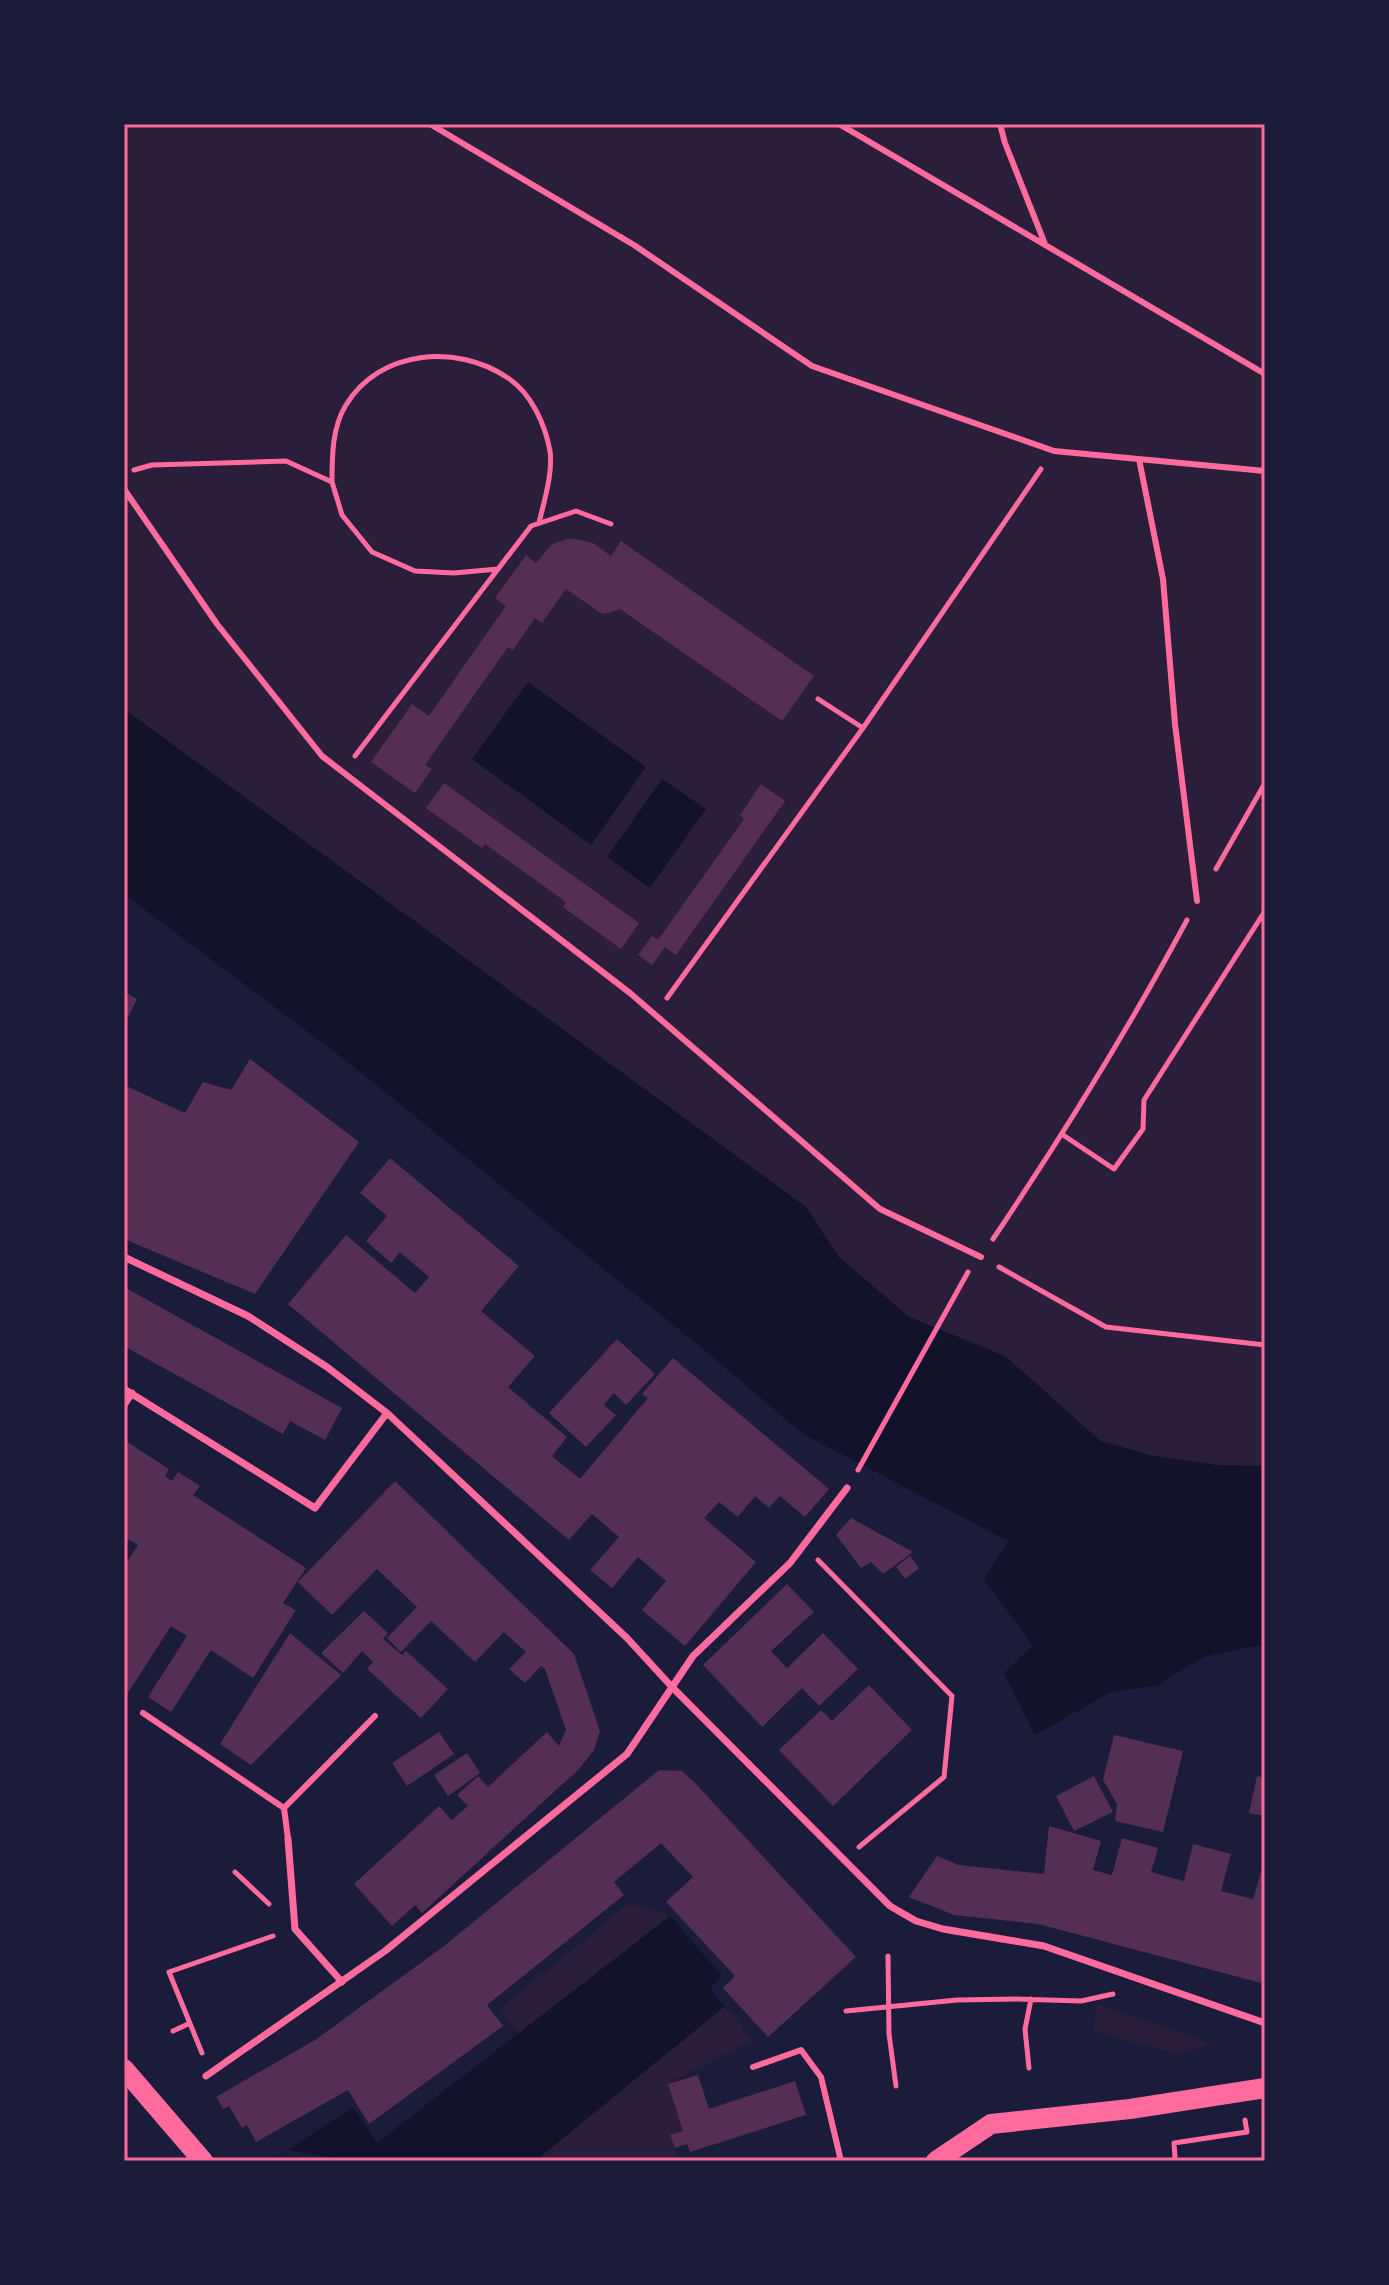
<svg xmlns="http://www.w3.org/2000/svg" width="1389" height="2285" viewBox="0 0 1389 2285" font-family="Helvetica,sans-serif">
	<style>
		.green { fill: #2a1e3b }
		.water { fill: #12122b }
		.pier { fill: #1b1b3a }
		.building { fill: #542f53 }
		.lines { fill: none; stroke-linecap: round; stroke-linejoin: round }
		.path { stroke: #ff6b9d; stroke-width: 5 }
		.service { stroke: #ff6b9d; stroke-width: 6 }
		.pedestrian { stroke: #ff6b9d; stroke-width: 7 }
		.primary { stroke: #ff6b9d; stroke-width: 20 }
		.neatline { fill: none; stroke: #ff6b9d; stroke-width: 3 }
	</style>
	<rect width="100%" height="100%" fill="#1b1b3a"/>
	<path class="green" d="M 124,124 L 1265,124 L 1265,1466 L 1217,1465 L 1149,1455 L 1100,1440 L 1005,1356 L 909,1317 L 839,1257 L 806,1207 L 124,709 Z
		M 629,1903 L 670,1916 L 519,2035 L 500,2009 Z
		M 1097,2004 L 1213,2044 L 1178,2054 L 1094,2031 Z
		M 725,2006 L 754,2040 L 668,2084 L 683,2131 L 670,2135 L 678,2158 L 669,2161 L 535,2161 Z"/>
	<path class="water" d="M 528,682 L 646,767 L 591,845 L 472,759 Z
		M 124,709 L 806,1207 L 839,1257 L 909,1317 L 1005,1356 L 1100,1441 L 1149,1455 L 1217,1465 L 1265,1466 L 1265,1644 L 1203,1657 L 1158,1685 L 1111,1692 L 1035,1735 L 1004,1673 L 1033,1646 L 984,1579 L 1008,1541 L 803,1434 L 709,1354 L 348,1062 L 124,894 Z
		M 662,779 L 706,809 L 650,888 L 607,857 Z
		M 670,1916 L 722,1976 L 710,1989 L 725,2006 L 535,2161 L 271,2161 L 353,2107 L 377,2143 Z"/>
	<path class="pier" d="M 289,2150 L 349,2161 L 271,2161 Z"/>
	<path class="building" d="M 571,538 L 593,543 L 611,556 L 621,541 L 814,676 L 782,721 L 620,609 L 605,614 L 599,612 L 566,589 L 542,623 L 535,618 L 513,650 L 508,647 L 425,765 L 432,769 L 415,793 L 371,762 L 412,704 L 429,716 L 506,606 L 495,598 L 526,555 L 536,563 L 552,544 Z
		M 444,783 L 639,923 L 621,949 L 563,907 L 566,902 L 485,844 L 482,848 L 426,808 Z
		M 761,784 L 785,801 L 676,955 L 665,947 L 652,965 L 638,955 L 652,936 L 658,940 L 744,819 L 740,815 Z
		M 124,992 L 137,999 L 124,1025 Z
		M 250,1059 L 359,1142 L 255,1294 L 124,1239 L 124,1085 L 185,1113 L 203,1082 L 231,1090 Z
		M 390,1158 L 519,1266 L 481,1311 L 535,1356 L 508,1387 L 567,1437 L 552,1456 L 580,1479 L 648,1398 L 642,1394 L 673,1358 L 829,1489 L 805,1517 L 780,1496 L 769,1508 L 755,1496 L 738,1517 L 719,1502 L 704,1518 L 756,1562 L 685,1646 L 642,1610 L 666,1581 L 638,1557 L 612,1588 L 590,1570 L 619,1537 L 592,1514 L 569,1540 L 288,1304 L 346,1235 L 415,1293 L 429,1277 L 400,1252 L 391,1263 L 366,1241 L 387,1216 L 360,1193 Z
		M 124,1287 L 342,1408 L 325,1440 L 290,1421 L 283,1434 L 124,1346 Z
		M 617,1339 L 655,1374 L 626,1405 L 614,1393 L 604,1405 L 616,1415 L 586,1447 L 549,1413 Z
		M 124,1440 L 169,1469 L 165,1476 L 172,1481 L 178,1472 L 200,1486 L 193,1495 L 306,1568 L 283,1603 L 296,1610 L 253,1678 L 211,1650 L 171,1712 L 148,1697 L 187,1636 L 171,1626 L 124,1699 L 124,1566 L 138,1545 L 124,1537 Z
		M 395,1481 L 574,1654 L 600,1731 L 594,1750 L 579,1769 L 422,1913 L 415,1905 L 392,1926 L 354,1884 L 439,1806 L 452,1820 L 468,1806 L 457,1795 L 478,1776 L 488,1787 L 547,1732 L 559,1746 L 566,1730 L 545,1669 L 541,1666 L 525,1683 L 509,1669 L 526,1652 L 504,1632 L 475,1662 L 431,1621 L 401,1652 L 387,1638 L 417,1607 L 377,1569 L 332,1615 L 298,1582 Z
		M 851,1518 L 913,1552 L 883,1574 L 871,1562 L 861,1568 L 836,1535 Z
		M 910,1556 L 919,1568 L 905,1579 L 896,1567 Z
		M 787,1584 L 814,1612 L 771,1651 L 787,1668 L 823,1633 L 858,1669 L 819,1706 L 802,1688 L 762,1727 L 703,1665 Z
		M 364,1611 L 388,1633 L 383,1639 L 402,1655 L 406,1651 L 448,1689 L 421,1718 L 367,1669 L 373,1662 L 362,1651 L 343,1673 L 321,1653 Z
		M 290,1633 L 341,1675 L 251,1765 L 220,1744 Z
		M 869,1685 L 912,1730 L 833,1806 L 779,1750 L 821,1710 L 832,1721 Z
		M 439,1732 L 454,1754 L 407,1786 L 392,1763 Z
		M 1114,1735 L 1183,1751 L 1163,1832 L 1115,1821 L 1117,1804 L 1103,1780 Z
		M 467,1753 L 480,1773 L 448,1796 L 434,1775 Z
		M 659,1770 L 682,1771 L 695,1783 L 856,1957 L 768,2037 L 723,1988 L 735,1976 L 666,1902 L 693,1877 L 661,1843 L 614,1882 L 624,1895 L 487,2005 L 503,2026 L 369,2124 L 348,2090 L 256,2142 L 247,2125 L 242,2128 L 229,2106 L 223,2109 L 216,2097 L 315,2040 L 444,1946 Z
		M 1094,1776 L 1113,1812 L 1074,1831 L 1056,1796 Z
		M 1257,1776 L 1265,1778 L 1265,1816 L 1249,1813 Z
		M 1049,1826 L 1101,1841 L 1093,1870 L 1112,1875 L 1122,1838 L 1158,1848 L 1151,1872 L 1184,1881 L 1193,1844 L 1231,1854 L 1221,1891 L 1253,1899 L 1265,1858 L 1265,1984 L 1038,1924 L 954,1915 L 909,1897 L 937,1856 L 959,1865 L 1044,1874 Z
		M 698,2075 L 709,2109 L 795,2081 L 806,2115 L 690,2152 L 687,2144 L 675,2148 L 670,2135 L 683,2131 L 668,2084 Z"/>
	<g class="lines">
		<path class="path" d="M 134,470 L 152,465 L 286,461 L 332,482 L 342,515 L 372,552 L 415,571 L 454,573 L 498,569
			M 332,482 C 332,457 332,427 346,405 C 379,350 457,343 508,378 C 531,393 545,424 550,451 C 553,474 544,501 539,523
			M 863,728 L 1041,469
			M 355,756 L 531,526 L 576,511 L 611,524
			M 1216,869 L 1265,783
			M 667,998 L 863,728 L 818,699
			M 1063,1135 L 1114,1169 L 1143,1129 L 1144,1100 L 1265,911
			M 993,1239 C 1063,1135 1128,1030 1187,920
			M 999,1267 L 1106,1327 L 1265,1345
			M 858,1470 L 968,1272
			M 818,1560 L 952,1696 L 944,1777 L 859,1847
			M 235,1872 L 269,1904
			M 888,1956 L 889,2034 L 896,2086
			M 846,2011 L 957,2000 L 1016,1999 L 1081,2001 L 1113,1994
			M 173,2031 L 188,2024
			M 202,2053 L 169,1972 L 273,1936
			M 1029,2068 L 1025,2029 L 1031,1999
			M 1175,2157 L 1174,2143 L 1247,2132 L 1245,2120"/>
		<path class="service" d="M 430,124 L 634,245 L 812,366 L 1054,451 L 1265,471
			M 839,124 L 1265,374
			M 1000,124 L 1005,143 L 1045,244
			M 1139,459 L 1163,579 L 1175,724 L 1197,901
			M 124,489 L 217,624 L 322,756 L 630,993 L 880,1209 L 981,1257
			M 143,1713 L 284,1808 L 375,1716
			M 284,1808 L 288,1839
			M 753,2067 L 801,2050 L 821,2077 L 841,2161"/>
		<path class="pedestrian" d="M 124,1257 L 248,1316 L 327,1367 L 387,1413 L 627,1638 L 672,1687 L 890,1906 L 916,1921 L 943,1929 L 1044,1946 L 1265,2023
			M 124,1389 L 315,1508 L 387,1413
			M 124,1405 L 132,1393
			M 288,1839 L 295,1929 L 342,1982
			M 206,2076 L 385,1951 L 627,1754 L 693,1656 L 790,1563 L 847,1488"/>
		<path class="primary" d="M 124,2069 L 203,2161
			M 936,2161 L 991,2124 L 1130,2109 L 1265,2088"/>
	</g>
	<rect width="1389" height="2285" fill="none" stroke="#1b1b3a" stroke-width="252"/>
	<rect x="126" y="126" width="1137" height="2033" class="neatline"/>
</svg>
